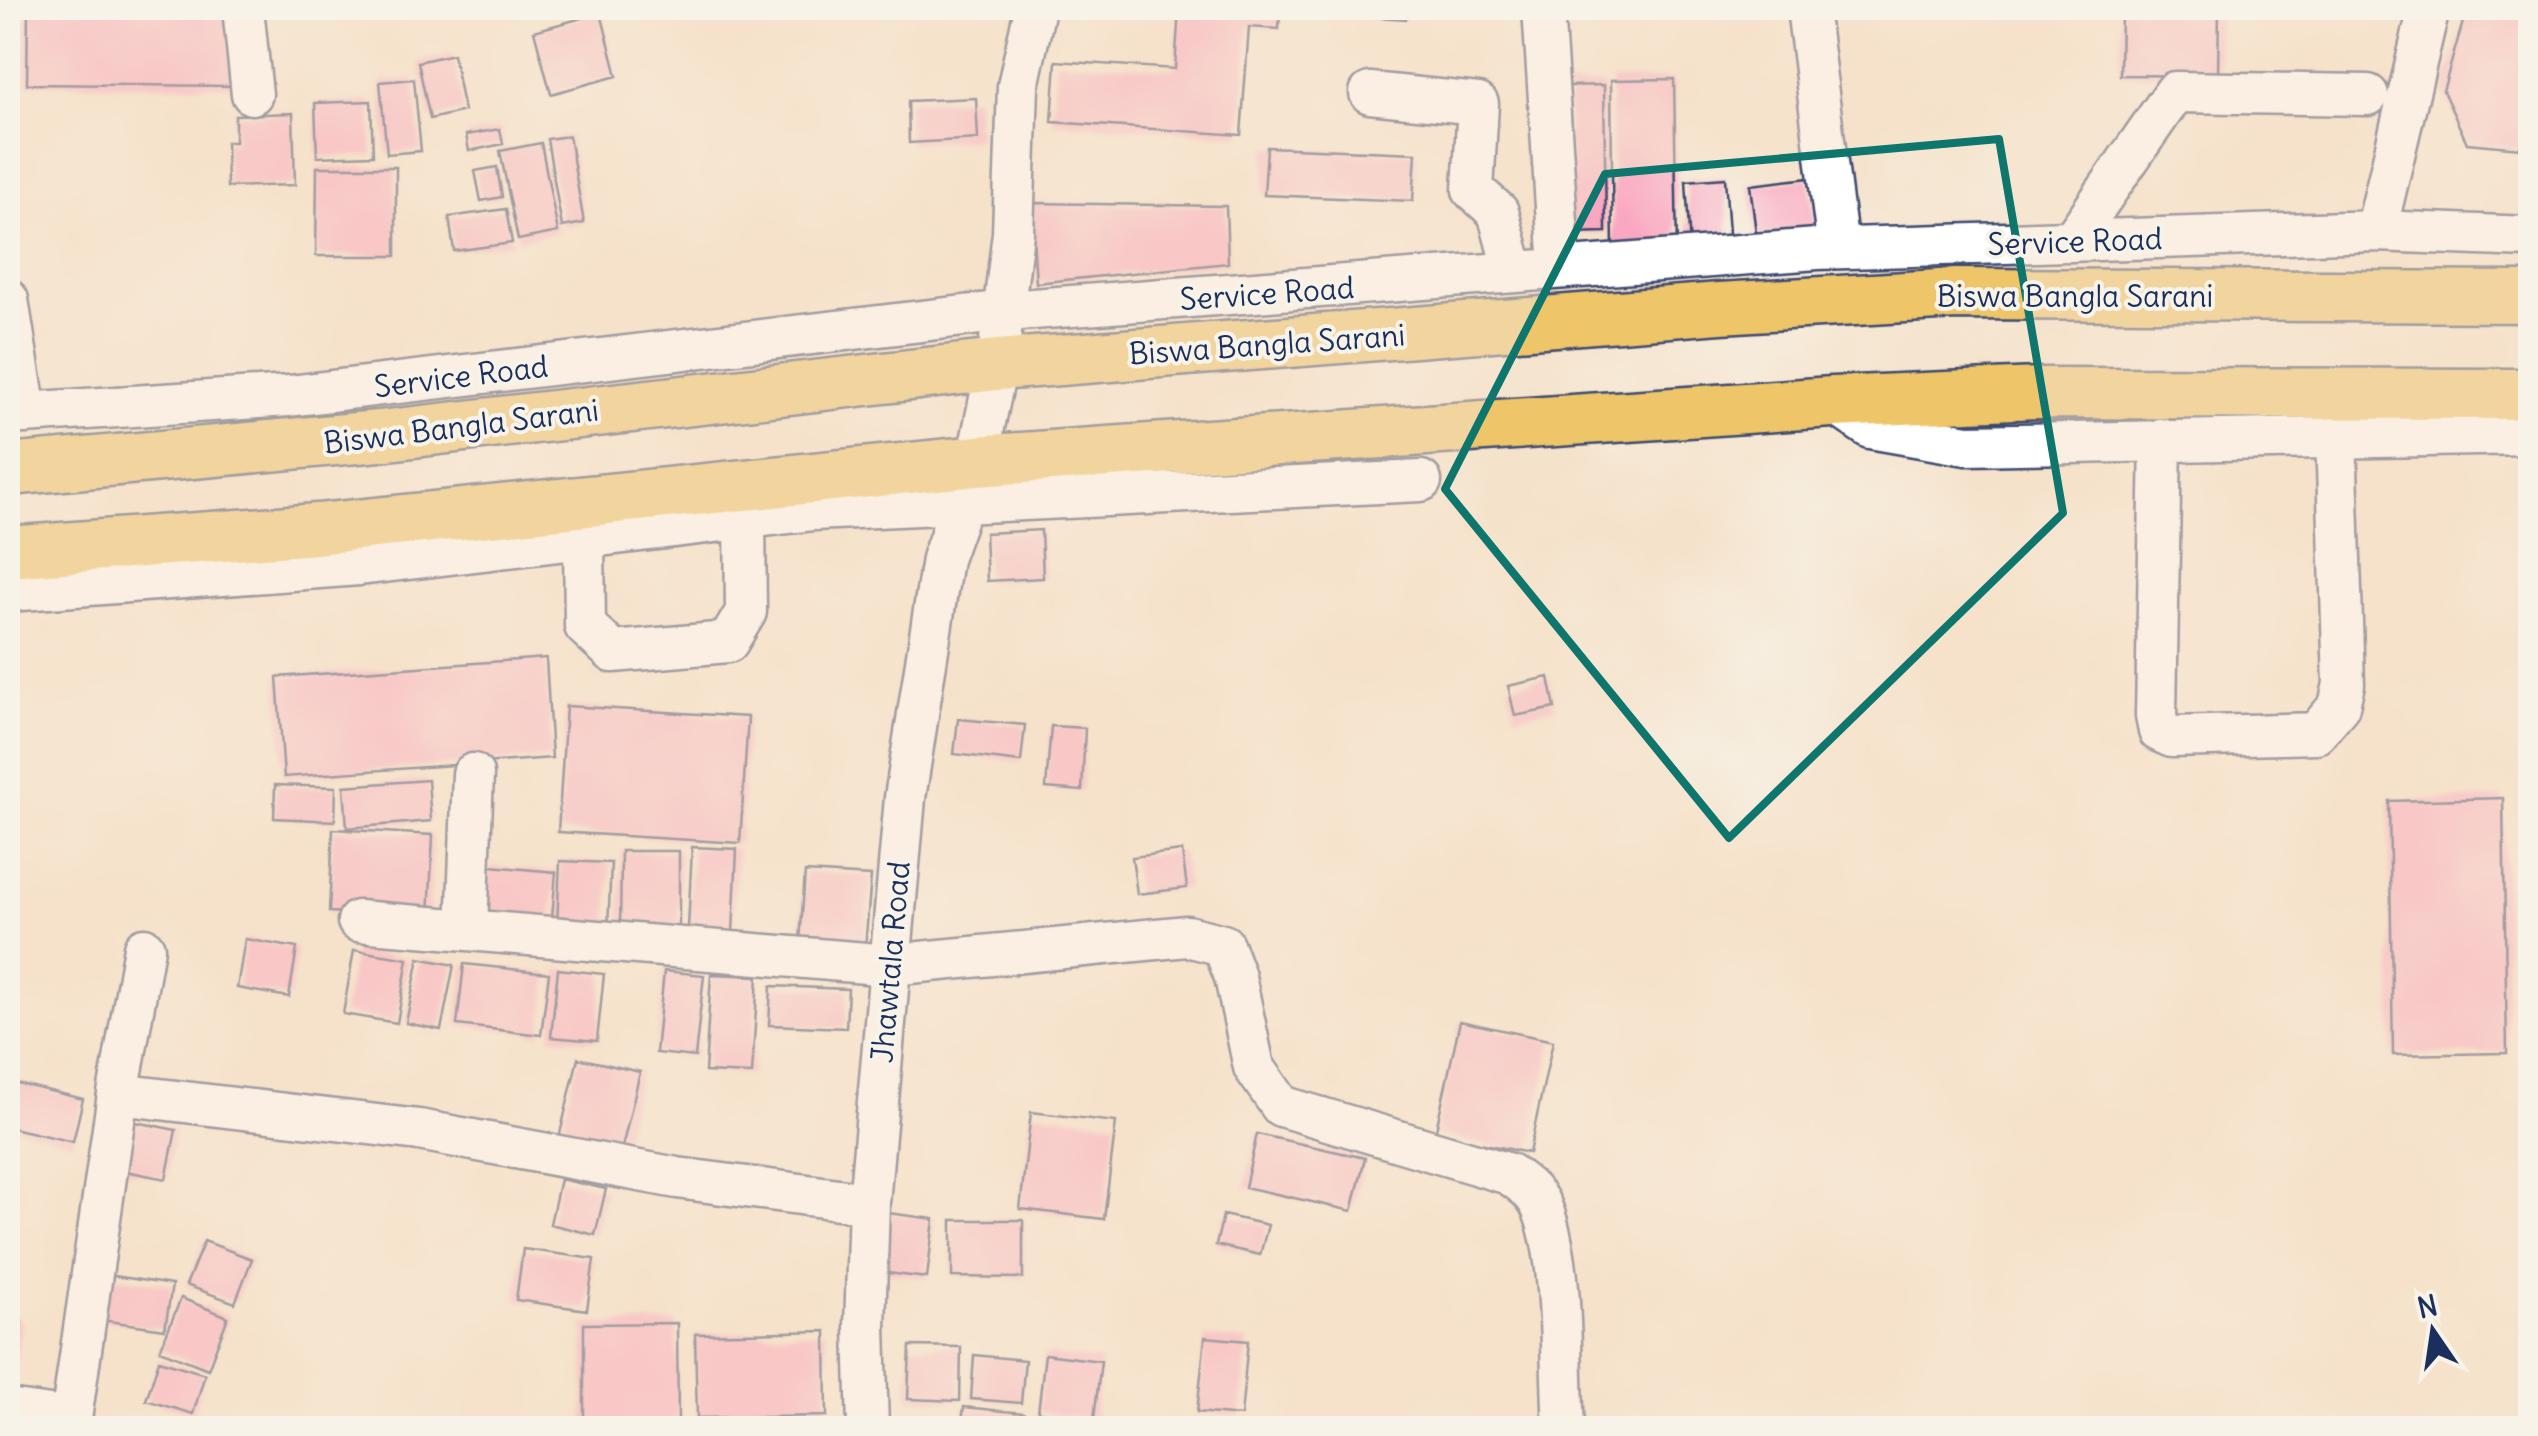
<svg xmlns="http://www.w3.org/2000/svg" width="2538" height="1436" viewBox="0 0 2538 1436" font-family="Delius,sans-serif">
<rect width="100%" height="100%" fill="#f7f3e8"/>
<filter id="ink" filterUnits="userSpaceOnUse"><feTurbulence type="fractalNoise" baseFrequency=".01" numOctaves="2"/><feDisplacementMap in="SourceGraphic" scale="20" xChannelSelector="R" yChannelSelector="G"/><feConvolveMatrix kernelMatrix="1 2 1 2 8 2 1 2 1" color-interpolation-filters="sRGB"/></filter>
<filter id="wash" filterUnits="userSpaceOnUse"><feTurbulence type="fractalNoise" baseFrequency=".0048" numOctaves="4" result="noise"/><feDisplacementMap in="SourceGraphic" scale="40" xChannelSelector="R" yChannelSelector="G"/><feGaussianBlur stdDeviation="2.25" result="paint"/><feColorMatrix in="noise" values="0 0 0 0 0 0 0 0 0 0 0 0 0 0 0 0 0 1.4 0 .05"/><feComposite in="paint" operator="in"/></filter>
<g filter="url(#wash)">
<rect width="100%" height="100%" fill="#f5e2cb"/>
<g id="blocks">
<path fill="#faa7c1" d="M28,8h206l-1,78 -206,-2z
M1179,8h228l-1,11 -126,-8 -1,18 -30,-2 -8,108 -189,-13 4,-61 119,8z
M2121,8h98l-1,68 -98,-1z
M2467,8h63v141l-63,-6 -24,-52z
M601,13l16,63 -66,18 -17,-63z
M453,54l11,57 -34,8 -12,-57z
M414,79l7,72 -34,3 -7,-72z
M1674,79l3,175 -64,1 -2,-175z
M1604,85l2,147 -36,1 -2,-147z
M976,98l2,41 -69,4 -1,-42z
M371,101l2,54 -56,2 -2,-54z
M293,113l2,72 -68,2 -1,-45h9v-27z
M500,129l3,15 -34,7 -3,-16z
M569,136l15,87 -22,4 -15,-88z
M541,143l17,89 -40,8 -18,-89z
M1267,147l149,6 -3,48 -149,-6z
M317,167h79v89h-80z
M497,167l5,30 -21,4 -6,-30z
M1725,178l5,68 -40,3 -4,-68z
M1809,178l8,62 -59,9 -8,-64z
M1031,203l195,3 2,57 -192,20z
M506,209l6,34 -58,8 -5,-34z
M1041,530l2,48 -56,3 -2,-48z
M546,658l6,100 -268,19 -7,-100z
M1549,677l6,31 -40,8 -7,-30z
M566,706l182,11 -8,126 -182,-11z
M958,719l67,6 -4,37 -67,-8z
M1051,726l34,2 -3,63 -36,-3z
M428,780l3,41 -84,7 -3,-42z
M275,785l61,2 -1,34 -61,-3z
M2503,798l4,255 -114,2 -4,-254z
M333,829l100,6 -4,82 -100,-5z
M692,847l45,2 -4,83 -45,-3z
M621,851h58v80l-59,-1z
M1182,851l5,37 -50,6 -5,-37z
M560,861l51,2 -3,65 -51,-3z
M490,866l66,6 -4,46 -66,-6z
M805,872l66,4 -7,85 -65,-5z
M245,939l52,9 -8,49 -52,-9z
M354,950l54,9 -11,64 -54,-9z
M419,958l35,7 -13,65 -35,-7z
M464,964l85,9 -8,62 -84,-10z
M558,969l46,5 -7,67 -46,-4z
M664,971l40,4 -9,82 -39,-4z
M711,974l47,2 -6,98 -47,-2z
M771,986l77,3 -2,39 -77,-3z
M1460,1021l93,20 -24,112 -94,-19z
M578,1058l62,14 -19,80 -62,-14z
M8,1081l75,18 -10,43 -65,-15z
M1031,1112l85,10 -12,97 -84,-10z
M126,1120l50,10 -10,49 -51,-10z
M1257,1134l108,24 -13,53 -107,-24z
M560,1179l46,10 -11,46 -45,-11z
M888,1213l46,6 -7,59 -47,-6z
M1223,1215l45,10 -8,30 -44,-10z
M952,1220h71v58l-71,-1z
M204,1241l48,18 -17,44 -49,-18z
M523,1249l71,10 -7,51 -71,-10z
M108,1275l64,10 -7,44 -64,-9z
M181,1298l47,19 -20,52 -48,-19z
M8,1319l14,2 -11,61 -3,-1z
M677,1323l1,101 -94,1v-101z
M826,1331l1,85 -130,2 -2,-84z
M1205,1337l43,4 -7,75 -44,-4z
M910,1346l51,1 -1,54 -52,-2z
M1045,1354l56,7 -7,58 -56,-7z
M974,1355l51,5 -4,43 -50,-4z
M159,1360l46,14 -12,40 -47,-14z
M964,1407l60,6 -1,15h-62z"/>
</g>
</g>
<g filter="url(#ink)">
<use href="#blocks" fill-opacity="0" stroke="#3c4a6e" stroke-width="2.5"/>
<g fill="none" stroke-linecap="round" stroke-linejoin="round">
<g stroke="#3c4a6e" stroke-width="45">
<path id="minor" d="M243,8l9,86
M1543,8l17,260
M1807,8l31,240
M1370,93l108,11 -5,86 25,22 16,60
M2376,231l53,-223
M2072,241l103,-149 193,3
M8,300l18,113
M1832,402l38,26 97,17 563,-11
M8,414l281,-18 717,-85 811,-62 559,-18 154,6
M2161,439l-5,277 3,15 13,6 144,-4 23,-27 5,-22 -8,-249
M584,538l1,88 28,26 115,-10 18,-30 -1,-94
M8,591l351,-26 455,-55 607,-29
M358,921l532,44 297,-29 36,9 12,32 19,90 27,39 228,68c16,11 29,21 35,39 20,55 16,155 20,215
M467,930l6,-156
M118,1094l26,-146
M8,1410l63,9 47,-325 301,36 258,48 192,25
M868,1428l-3,-101 4,-124 36,-405 37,-239 35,-98 20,-96 16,-132 5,-147 17,-78"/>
</g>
<g stroke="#3c4a6e" stroke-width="55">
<path id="major" d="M8,470l371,-34 618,-71 723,-57 236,-14 574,3
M8,552l309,-23 660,-68 855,-59 205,-9 493,1"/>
</g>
<use href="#minor" stroke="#fff" stroke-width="40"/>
<use href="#major" stroke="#eec569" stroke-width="50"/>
</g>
</g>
<path d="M0 0H2538V1436H0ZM1999,139l64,374 -334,325 -284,-349 160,-315z" fill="#f5e2cb" fill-opacity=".55" fill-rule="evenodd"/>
<path fill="none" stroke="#0f766e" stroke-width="8" stroke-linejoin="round" d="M1999,139l64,374 -334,325 -284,-349 160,-315z"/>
<g text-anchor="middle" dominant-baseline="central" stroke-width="8" stroke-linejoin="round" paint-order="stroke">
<g font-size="30" fill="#1b2f5e" stroke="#f7f3e8">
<text transform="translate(2075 241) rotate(-2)">Service Road</text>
<text transform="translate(1267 293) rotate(-4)">Service Road</text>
<text x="2075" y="296">Biswa Bangla Sarani</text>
<text transform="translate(1267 344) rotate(-4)">Biswa Bangla Sarani</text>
<text transform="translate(461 376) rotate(-7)">Service Road</text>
<text transform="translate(461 426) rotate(-7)">Biswa Bangla Sarani</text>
<text transform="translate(890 962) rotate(-85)">Jhawtala Road</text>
</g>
</g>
<rect width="2538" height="1436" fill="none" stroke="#f7f3e8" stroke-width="40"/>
<g transform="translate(2433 1331) rotate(347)" stroke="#f7f3e8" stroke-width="8" paint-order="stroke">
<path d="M0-8L18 38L0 25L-18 38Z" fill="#1b2f5e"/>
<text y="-15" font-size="28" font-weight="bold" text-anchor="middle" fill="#1b2f5e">N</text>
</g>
</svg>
